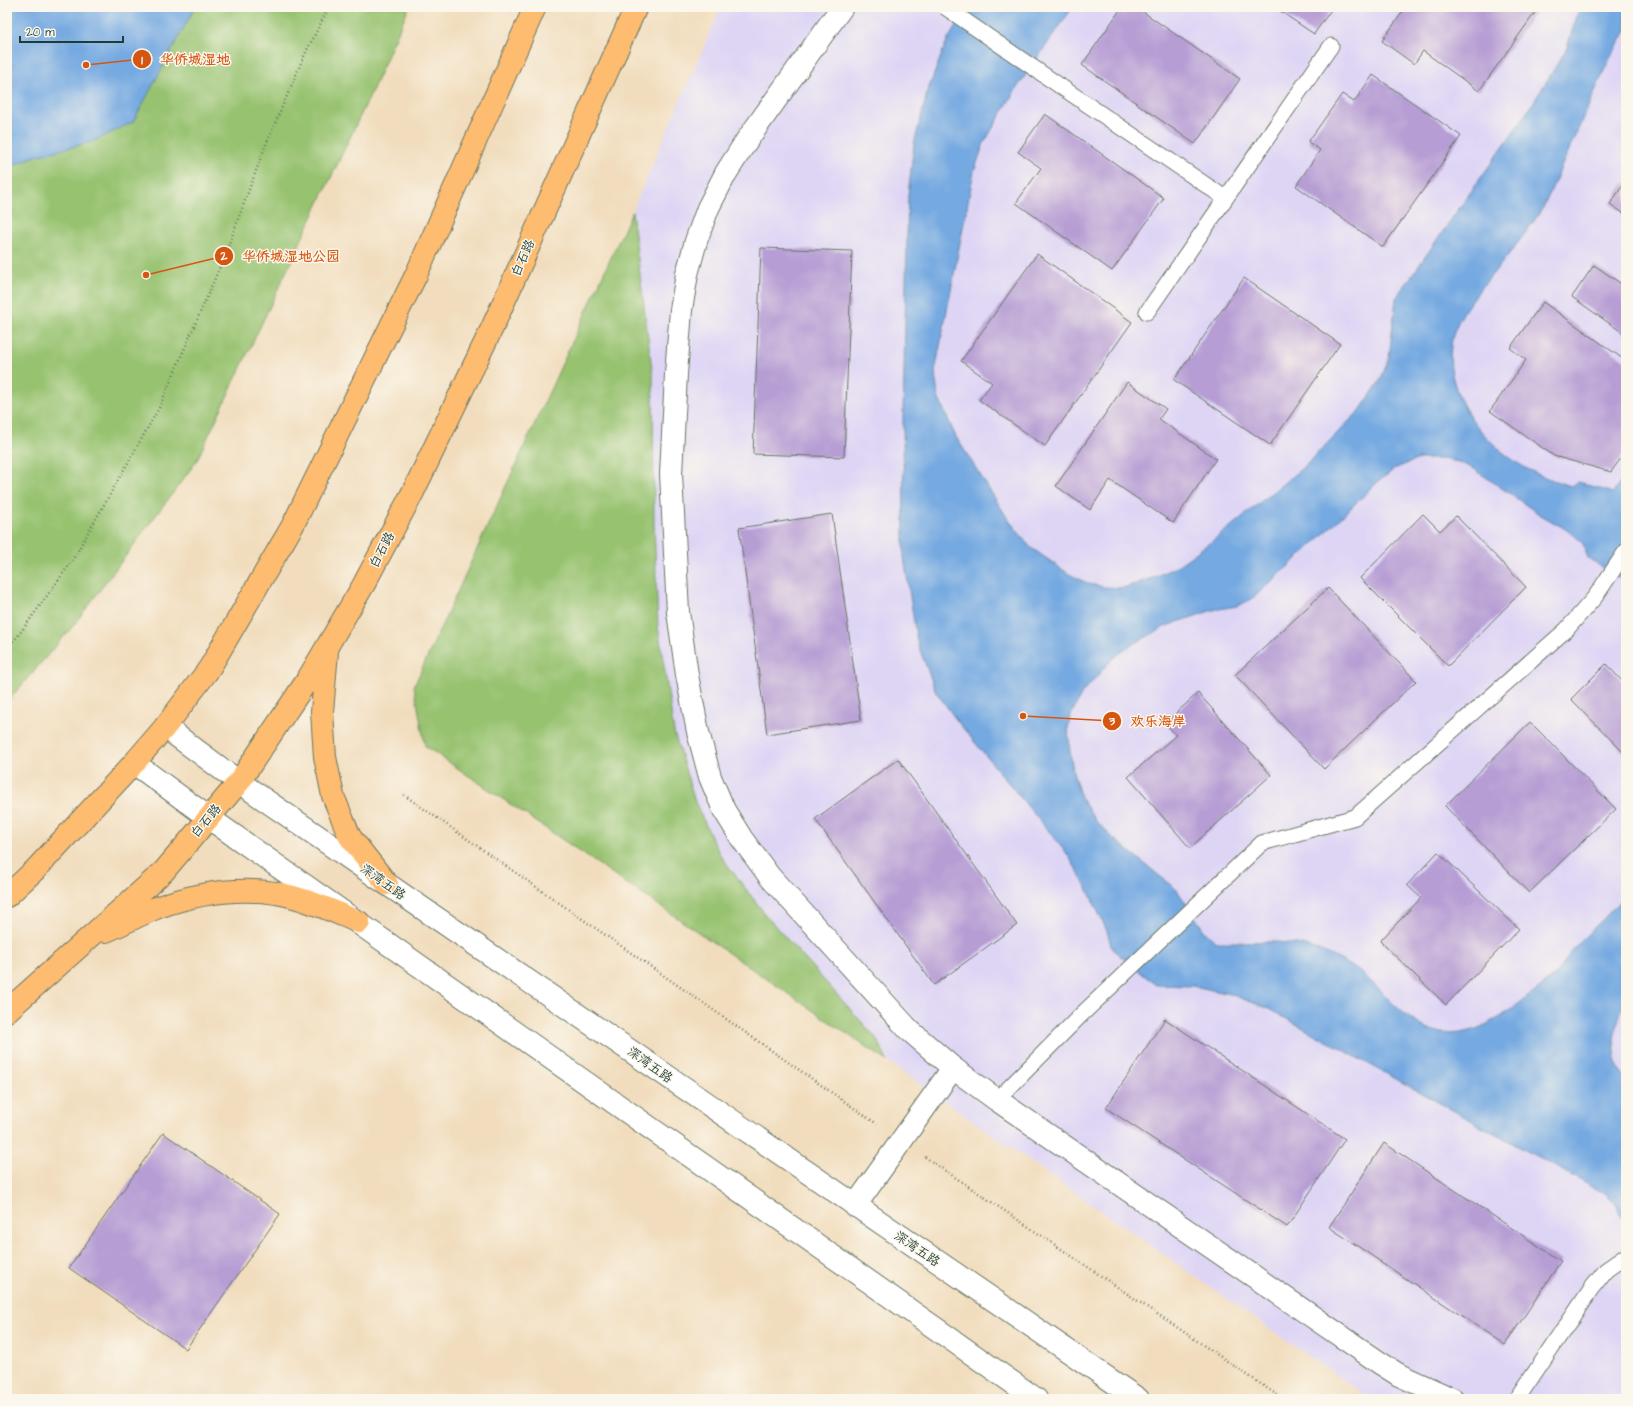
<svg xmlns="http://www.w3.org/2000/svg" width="1633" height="1406" viewBox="0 0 1633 1406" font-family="'Architects Daughter','LXGW WenKai TC',sans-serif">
<rect width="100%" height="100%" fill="#fbf7ec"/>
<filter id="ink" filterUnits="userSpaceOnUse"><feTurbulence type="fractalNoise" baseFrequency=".025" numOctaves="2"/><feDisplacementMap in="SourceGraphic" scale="8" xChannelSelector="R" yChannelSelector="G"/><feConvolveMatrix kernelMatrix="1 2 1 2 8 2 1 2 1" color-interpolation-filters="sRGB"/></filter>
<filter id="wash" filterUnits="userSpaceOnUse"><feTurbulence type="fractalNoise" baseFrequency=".012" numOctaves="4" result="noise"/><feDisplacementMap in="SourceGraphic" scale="16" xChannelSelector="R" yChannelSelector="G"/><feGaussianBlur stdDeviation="0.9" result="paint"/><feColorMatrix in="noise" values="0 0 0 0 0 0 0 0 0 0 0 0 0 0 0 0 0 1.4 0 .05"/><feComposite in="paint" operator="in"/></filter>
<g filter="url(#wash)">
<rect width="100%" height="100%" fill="#f1ddbd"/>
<path fill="#ded5f5" d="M721,7h905v1392h-256l-483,-338 -462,-315 -11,-60 218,-474z"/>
<path fill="#97c26f" stroke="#5b8052" d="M7,7h402l-36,82 -177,373 -123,164 -66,76z
M632,212l21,165 1,147 4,102 16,106 21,70 25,53 48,63 110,122 9,21 -462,-315 -11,-60z"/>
<path fill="#74a9e1" stroke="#4a738a" d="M7,7h188l-62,115 -41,20 -56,14 -29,12z
M967,7h106l-57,82 -32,54 -10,28 -39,201 3,25 18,40 52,82 22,28 39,27 20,10 16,3 18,1 29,-10 24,-11 43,-31 88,-72 54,-55 19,-28 9,-23 7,-60 134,-190 36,-58 14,-43h46v24l-18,31 -64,144c-16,25 -34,47 -53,70 -13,16 -28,33 -36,53 -19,55 23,111 69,138 15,9 31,14 47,19l7,-4 35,11 9,-13h4v103l-38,-25 -5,-14 -9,-9 -12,-8 -23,-13 -65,-45 -15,-7 -17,-3h-23l-23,9 -17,13 -68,65 -59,53 -15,7 -24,4 -47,16 -36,20 -18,13 -30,34 -11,22 -3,13 2,24 4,24 7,22 15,23 17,17 64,52 28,42 11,10c30,1 61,-3 90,4 19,5 45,18 59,30 19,17 35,38 57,50 39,22 80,-8 109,-32 8,-6 16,-12 24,-19 8,-9 13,-21 21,-29 17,-18 35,-33 50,-53v108l-5,9 -7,28 2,24 10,22v139l-5,-6 -5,-13 -11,-10 -338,-186 -37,-14 -36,-8 -38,-1 -44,-36 -5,-18 -21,-45 -18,-31 -110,-133 -22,-30 -19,-50 -13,-85 -1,-144 5,-218 6,-51 14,-54 18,-47z"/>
<g id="blocks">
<path fill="#b69dd4" d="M1122,7h14l104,72 -45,65 -113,-79z
M1274,7h59l-19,27z
M1406,7h133l-60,84 -56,-40 -9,13 -32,-23z
M1373,75l88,61 -78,111 -87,-61 24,-36 -12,-8 34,-48 12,8z
M1045,114l119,84 -52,73 -96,-68 25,-35 -23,-16z
M1626,181v34l-16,-11z
M761,248l91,3 -8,206 -91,-3z
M1037,254l95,68 -87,124 -66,-46 13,-17 -31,-22z
M1594,265l32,22v48l-54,-38z
M1244,278l96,66 -70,101 -96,-65z
M1543,302l83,59v90l-15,21 -57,-16 -64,-45 36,-51 -16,-12z
M1127,382l39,27 -7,10 57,40 -43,64 -63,-43 -20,30 -34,-24z
M832,514l29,206 -94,14 -28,-206z
M1423,514l17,17 16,-15 70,71 -78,79 -88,-88z
M1328,588l88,93 -92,88 -89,-94z
M1606,664l20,21v70l-55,-56z
M1198,693l73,82 -81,73 -62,-71 48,-42 -11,-12z
M1530,722l86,87 -87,84 -84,-87z
M898,759l119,166 -83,60 -119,-166z
M1438,852l81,77 -73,76 -66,-64 41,-43 -14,-13z
M1165,1019l180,120 -58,88 -181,-119z
M163,1133l117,81 -94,135 -117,-81z
M1384,1143l177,118 -56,84 -176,-118z"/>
</g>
</g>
<g filter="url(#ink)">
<use href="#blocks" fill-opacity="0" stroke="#687564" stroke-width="1"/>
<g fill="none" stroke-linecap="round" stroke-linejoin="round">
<g stroke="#687564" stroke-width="17">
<path id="service" d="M1060,86l165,112
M1147,312l184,-266
M997,1100l83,-84 182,-173 93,-26 212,-188 28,-32 31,-46
M1517,1399l74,-110 15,-19 20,-14"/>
</g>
<g stroke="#687564" stroke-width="24">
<path id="minor" d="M842,7l-95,133 -21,33 -18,35 -12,33 -9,33 -6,36 -5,64 -5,100 7,138 9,63 11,57 12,45 14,33 18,29 28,38 139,153 44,38 44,32 383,263 19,12 53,24
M855,1206l98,-138"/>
</g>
<g stroke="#687564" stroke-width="24">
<path id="tertiary" d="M165,727l74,55 148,102 751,515
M134,763l75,55 827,581"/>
</g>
<g stroke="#687564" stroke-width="24">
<path id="primary" d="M327,651l-5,61 3,45 8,39 17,41 37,47
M7,896l29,-27 98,-106 31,-36 44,-58 84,-144 123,-250 119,-268
M106,931c17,-7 33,-16 50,-23 38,-14 79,-21 120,-15 29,5 56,18 83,29
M7,1011l157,-140 75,-89 67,-100 58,-98 49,-92 80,-166 143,-319"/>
</g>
<path stroke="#687564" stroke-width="2.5" stroke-dasharray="1 3" stroke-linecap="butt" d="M7,647l11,-11 54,-75 87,-153 66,-153 39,-106 41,-95 24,-47
M404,795l473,329
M925,1157l358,242"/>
<use href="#service" stroke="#fff" stroke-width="15"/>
<use href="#minor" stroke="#fff" stroke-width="22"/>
<use href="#tertiary" stroke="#fff" stroke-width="22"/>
<use href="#primary" stroke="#fdbc70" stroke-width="22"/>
<g stroke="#687564" stroke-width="17" stroke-linecap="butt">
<path id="service-bridge" d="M945,7l115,79"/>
</g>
<use href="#service-bridge" stroke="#fff" stroke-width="15"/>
</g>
</g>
<g text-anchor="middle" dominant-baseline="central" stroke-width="3" stroke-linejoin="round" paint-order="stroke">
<g font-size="13" fill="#1f3d34" stroke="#fbf7ec">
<text transform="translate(523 258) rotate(-66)">白石路</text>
<text transform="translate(382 550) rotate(-62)">白石路</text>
<text transform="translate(206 821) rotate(-50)">白石路</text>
<text transform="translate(383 882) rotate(35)">深湾五路</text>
<text transform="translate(650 1065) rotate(35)">深湾五路</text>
<text transform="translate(917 1249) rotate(34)">深湾五路</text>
</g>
</g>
<path fill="none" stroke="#d45610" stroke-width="1.5" d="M86 65L142 59M146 275L224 256M1023 716L1112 721"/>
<g fill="#d45610" stroke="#fbf7ec" stroke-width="1.5">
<circle cx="86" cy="65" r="4"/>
<circle cx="146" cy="275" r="4"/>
<circle cx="1023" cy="716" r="4"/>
<circle cx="142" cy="59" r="10"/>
<circle cx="224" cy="256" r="10"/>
<circle cx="1112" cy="721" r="10"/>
</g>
<g font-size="12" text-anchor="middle" font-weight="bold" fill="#fff">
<text x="142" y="64">1</text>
<text x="224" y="260">2</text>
<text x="1112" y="725">3</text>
</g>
<g font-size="14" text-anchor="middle" font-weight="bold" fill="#d45610" stroke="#fbf7ec" stroke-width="3" stroke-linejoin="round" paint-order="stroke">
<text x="195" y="64">华侨城湿地</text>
<text x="291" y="261">华侨城湿地公园</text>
<text x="1158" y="726">欢乐海岸</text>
</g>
<rect width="1633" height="1406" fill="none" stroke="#fbf7ec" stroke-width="24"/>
<path d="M20 36v6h103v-6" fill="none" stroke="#1f3d34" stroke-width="2"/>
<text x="26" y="36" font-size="12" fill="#1f3d34" stroke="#fbf7ec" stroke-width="3" paint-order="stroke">20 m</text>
</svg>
